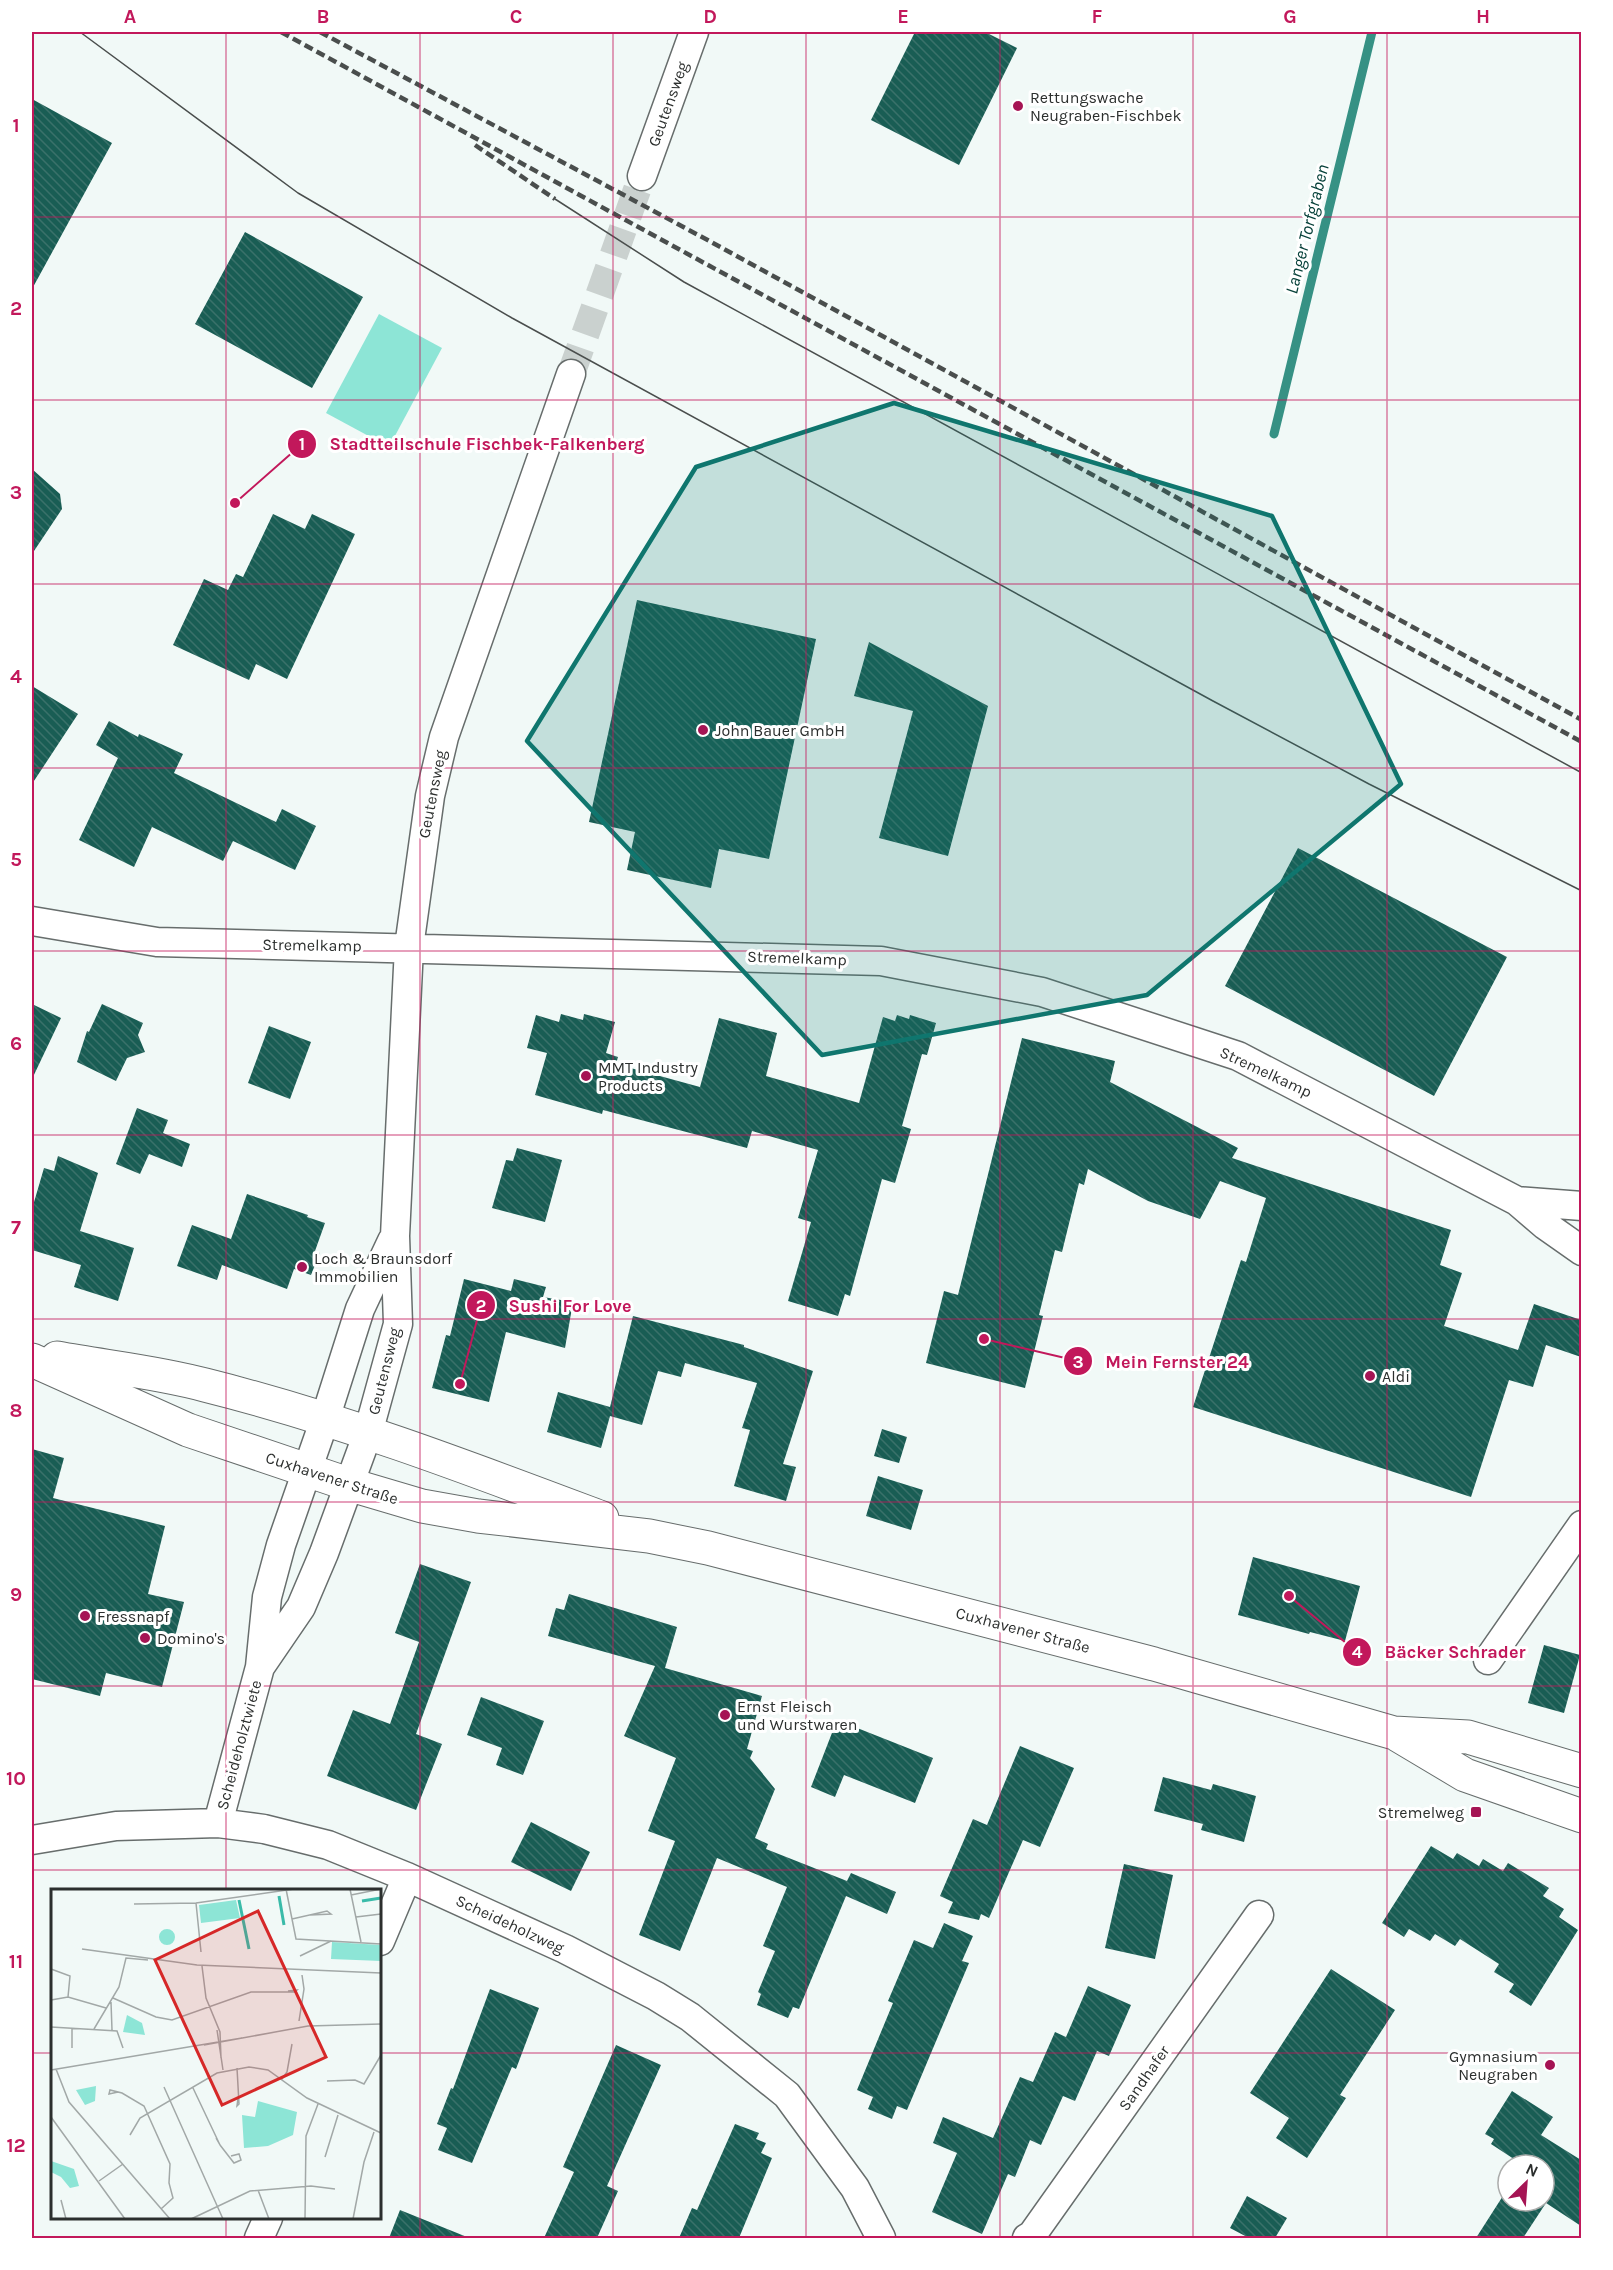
<svg xmlns="http://www.w3.org/2000/svg" width="1613" height="2270" viewBox="0 0 1613 2270" font-family="Karla,sans-serif">
<defs>
<pattern id="building-back-hatch" width="6" height="6" patternUnits="userSpaceOnUse" patternTransform="scale(1.5)"><rect width="6" height="6" fill="#195d54"/><path d="M-1 5l2 2M0 0l6 6M5-1l2 2" fill="none" stroke="#3a716a"/></pattern>
</defs>
<rect width="100%" height="100%" fill="#f1f9f7"/>
<path fill="#8de5d6" d="M379,314l63,34 -53,99 -63,-34z"/>
<g fill="none" stroke-linecap="round" stroke-linejoin="round">
<path stroke="#369184" stroke-width="9" d="M1274,434l98,-402"/>
</g>
<path fill="url(#building-back-hatch)" d="M915,32h70l32,16 -58,117 -88,-45z
M32,99l80,44 -80,146z
M245,232l118,65 -51,91 -117,-64z
M32,469l28,25 2,15 -30,45z
M273,514l32,15 7,-15 43,20 -68,145 -31,-15 -7,16 -76,-35 31,-66 24,11 8,-16 7,3z
M637,600l179,39 -47,220 -50,-10 -8,39 -84,-18 8,-38 -46,-10z
M869,642l119,64 -40,150 -69,-18 34,-127 -59,-15z
M32,686l46,28 -46,70z
M109,721l29,16 1,-3 44,20 -9,19 102,49 6,-13 34,17 -21,44 -62,-29 -10,20 -71,-34 -18,40 -55,-27 39,-82 -22,-13z
M1298,848l209,109 -73,139 -209,-110z
M32,1004l29,14 -29,61z
M102,1004l41,19 -5,12 7,17 -18,6 -11,23 -39,-19 10,-31 2,1z
M561,1014l22,6 1,-6 31,8 -9,31 12,4 -2,7 84,23 19,-69 58,15 -11,43 93,27 24,-86 12,4 2,-6 12,4 1,-4 26,8 -9,32 -5,-1 -20,72 9,3 -16,54 -13,-4 -32,117 -5,-2 -7,22 -50,-15 23,-79 -13,-4 20,-68 -66,-19 -5,17 -144,-38 -1,4 -67,-19 12,-42 -20,-5 9,-33 23,7z
M269,1026l42,16 -21,57 -42,-16z
M1022,1038l93,23 -5,21 128,66 -6,10 219,72 -11,35 22,8 -18,53 74,24 16,-46 47,16v37l-35,-12 -13,42 -24,-7 -38,117 -278,-90 48,-147 5,2 20,-64 -46,-17 -20,38 -52,-18 -60,-32 -4,16 -5,-2 -17,69 -7,-2 -16,65 4,1 -18,72 -99,-25 18,-72 14,4z
M137,1108l31,12 -5,13 27,11 -8,23 -33,-13 -9,20 -24,-10z
M517,1148l45,12 -17,62 -53,-14 14,-48 7,1z
M58,1156l40,17 -18,58 54,17 -16,53 -44,-14 7,-22 -49,-15v-41l12,-41 10,3z
M247,1194l61,21 -1,2 18,6 -10,28 5,2 -9,22 -17,-6 -7,20 -65,-24 -5,15 -40,-14 15,-41 39,14z
M464,1279l47,12 3,-12 32,8 -3,10 30,5 -8,46 -59,-16 -17,70 -57,-14 14,-53 4,1z
M633,1316l111,29v2l69,24 -30,93 13,3 -10,34 -52,-15 16,-56 -8,-2 15,-45 -72,-20 -4,14 -23,-6 -16,54 -32,-9 -9,32 -54,-16 11,-40 52,15z
M882,1429l25,8 -8,26 -25,-7z
M32,1449l32,9 -11,40 112,28 -17,68 36,8 -22,85 -56,-14 -6,23 -68,-17z
M878,1476l45,14 -12,40 -45,-14z
M1253,1557l107,29 -15,55 -35,-9 -1,2 -71,-19z
M420,1564l51,18 -55,152 26,10 -26,66 -89,-34 26,-66 37,14 29,-82 -24,-9z
M569,1594l108,33 -12,41 97,28 -15,53 6,2 -3,7 25,31 -20,49 13,6 -2,5 81,32 4,-8 45,19 -9,22 -41,-18 -47,113 -6,-2 -5,11 -31,-13 4,-11 -3,-2 17,-41 -12,-5 24,-59 -70,-29 -37,93 -41,-16 36,-94 -27,-10 28,-73 -52,-22 31,-70 -107,-30 8,-28 8,2z
M1544,1645l36,10 -16,58 -36,-10z
M481,1697l63,24 -21,54 -27,-10 6,-17 -35,-13z
M837,1720l96,38 -18,45 -71,-28 -9,22 -24,-10z
M1020,1746l54,22 -34,79 -17,-7 -34,78 -8,-4 -2,6 -31,-7 5,-11 -13,-6 33,-77 14,6z
M1163,1777l48,13 2,-6 43,12 -12,46 -43,-12 2,-6 -49,-13z
M531,1822l59,30 -19,39 -60,-29z
M1431,1846l22,13 4,-6 22,13 4,-7 20,12 5,-8 41,25 -6,8 21,13 -5,8 19,13 -47,76 -22,-14 5,-8 -20,-12 5,-8 -39,-25 -5,7 -20,-12 -5,7 -21,-12 -5,8 -22,-14z
M1124,1864l49,11 -18,84 -50,-11z
M944,1923l29,13 -11,25 7,2 -62,147 -10,-4 -5,13 -24,-10 5,-12 -16,-7 36,-87 -5,-2 26,-61 19,8z
M1331,1969l64,41 -55,85 6,3 -39,60 -31,-20 13,-20 -39,-25z
M1088,1986l43,19 -22,51 -12,-5 -22,50 -12,-5 -22,49 -11,-5 -15,37 -7,-3 -26,60 -50,-22 25,-59 -24,-10 10,-26 50,21 27,-61 13,5 22,-50 11,5z
M490,1989l49,19 -23,61 -4,-2 -40,96 -34,-13 9,-22 -10,-4 14,-36 2,1z
M616,2045l45,20 -54,121 11,5 -21,47h-53l30,-66 -11,-5z
M1512,2091l41,26 -12,18 40,25v66l-35,-23 -23,35h-47l32,-50v13h36v-36h-21l-32,-21 3,-5 -9,-5z
M735,2124l24,9 -3,6 10,4 -5,10 11,5 -33,80h-60l13,-30 5,2z
M1247,2196l40,22 -12,20h-26l-19,-10z
M400,2210l67,27v1h-78z"/>
<g fill="none" stroke-linecap="round" stroke-linejoin="round">
<path stroke="#cad1cf" stroke-width="28" stroke-dasharray="28 14" stroke-linecap="butt" d="M571,374l71,-198"/>
<g stroke="#676d6c" stroke-width="31">
<path id="street" d="M642,176l52,-144
M32,921l125,21 724,19 161,31 196,64 279,145 28,24 37,26
M1517,1201l65,5
M1488,1660l94,-135
M260,1667l41,-60 23,-54 44,-120 30,-109 -3,-88 14,-289 21,-151 14,-59 127,-363
M218,1823l42,-156 7,-70 14,-52 44,-126 35,-110 32,-68
M32,1840l84,-14 102,-3 46,6 64,16 79,32 158,72 91,47 34,21 97,78 68,93 26,50
M380,1941l27,-64
M259,2238l9,-20
M1027,2238l5,-3 227,-320"/>
</g>
<g stroke="#676d6c" stroke-width="35">
<path id="primary" d="M57,1358c49,9 100,14 148,27 136,34 267,84 397,133
M32,1360l156,70 163,55 71,21 56,10 171,20 59,12 446,116 240,69 74,4 114,34
M1398,1735l67,40 117,41"/>
</g>
<use href="#street" stroke="#fff" stroke-width="28"/>
<use href="#primary" stroke="#fff" stroke-width="33"/>
<path stroke="#4a4e4d" stroke-width="1.5" d="M80,32l218,161 214,125 701,383 156,83 213,107
M555,199l129,83 898,491"/>
<path stroke="#4a4e4d" stroke-width="4.5" stroke-dasharray="9 4.5" stroke-linecap="butt" d="M281,32l1301,710
M320,32l382,205 880,483
M475,145l80,54"/>
</g>
<path fill="#0f766e" fill-opacity="0.2" stroke="#0f766e" stroke-width="4.5" stroke-linejoin="round" d="M894,403l378,113 129,268 -254,211 -325,60 -295,-314 169,-274z"/>
<path fill="none" stroke="#c2185b" stroke-width="1.5" stroke-opacity="0.55" d="M226,32v1858M420,32v2206M613,32v2206M806,32v2206M1000,32v2206M1193,32v2206M1387,32v2206M32,217h1550M32,400h1550M32,584h1550M32,768h1550M32,951h1550M32,1135h1550M32,1319h1550M32,1502h1550M32,1686h1550M32,1870h1550M32,2053h20M380,2053h1202M226,2218v20"/>
<g fill="#a51454" stroke="#fff" stroke-width="2">
<circle cx="1018" cy="106" r="6"/>
<circle cx="703" cy="730" r="6"/>
<circle cx="586" cy="1076" r="6"/>
<circle cx="302" cy="1267" r="6"/>
<circle cx="1370" cy="1376" r="6"/>
<circle cx="85" cy="1616" r="6"/>
<circle cx="145" cy="1638" r="6"/>
<circle cx="725" cy="1715" r="6"/>
<rect x="1470" y="1806" width="12" height="12" rx="3"/>
<circle cx="1550" cy="2065" r="6"/>
</g>
<g text-anchor="middle" dominant-baseline="central" stroke-width="6" stroke-linejoin="round" paint-order="stroke">
<g font-size="16" fill="#2c2f2e" stroke="#fff" text-anchor="start">
<text x="1030" y="97">Rettungswache<tspan x="1030" dy="18">Neugraben-Fischbek</tspan></text>
<text x="715" y="730">John Bauer GmbH</text>
<text x="598" y="1067">MMT Industry<tspan x="598" dy="18">Products</tspan></text>
<text x="314" y="1258">Loch &amp; Braunsdorf<tspan x="314" dy="18">Immobilien</tspan></text>
<text x="1382" y="1376">Aldi</text>
<text x="97" y="1616">Fressnapf</text>
<text x="157" y="1638">Domino's</text>
<text x="737" y="1706">Ernst Fleisch<tspan x="737" dy="18">und Wurstwaren</tspan></text>
<text x="1464" y="1812" text-anchor="end">Stremelweg</text>
<text x="1538" y="2056" text-anchor="end">Gymnasium<tspan x="1538" dy="18">Neugraben</tspan></text>
</g>
<g font-size="16" fill="#2c2f2e" stroke="#fff">
<text transform="translate(668 104) rotate(-70)">Geutensweg</text>
<text transform="translate(432 794) rotate(-79)">Geutensweg</text>
<text transform="translate(312 945) rotate(1)">Stremelkamp</text>
<text transform="translate(797 958) rotate(2)">Stremelkamp</text>
<text transform="translate(1266 1072) rotate(25)">Stremelkamp</text>
<text transform="translate(384 1371) rotate(-76)">Geutensweg</text>
<text transform="translate(332 1478) rotate(18)">Cuxhavener Straße</text>
<text transform="translate(1023 1630) rotate(15)">Cuxhavener Straße</text>
<text transform="translate(239 1745) rotate(-75)">Scheideholztwiete</text>
<text transform="translate(510 1924) rotate(25)">Scheideholzweg</text>
<text transform="translate(1144 2078) rotate(-55)">Sandhafer</text>
</g>
<g font-size="18" font-style="italic" fill="#07413a" stroke="#fff">
<text transform="translate(1307 229) rotate(-76)">Langer Torfgraben</text>
</g>
</g>
<g transform="translate(51 1889)">
<rect width="330" height="330" fill="#f1f9f7"/>
<path d="M185,11l4,18 -39,5 -2,-18zM108 48a8 8 0 1 1 16 0a8 8 0 1 1-16 0ZM281,53l49,3v16l-50,-2zM45,197l-1,15 -10,4 -9,-15zM0,272l23,8 5,17 -9,2 -9,-11 -10,-5z" fill="#8de5d6"/>
<path d="M207,212l39,11 -4,23 -25,11 -24,2 -2,-33 13,2z" fill="#8de5d6"/>
<path d="M76,126l15,8 3,12 -22,-3z" fill="#8de5d6"/>
<path fill="none" stroke="#3abba9" stroke-width="3" d="M228,7l5,29M188,11l10,49M311,12l19,-3"/>
<path fill="none" stroke="#a2a8a7" stroke-width="1.5" d="M235,0l10,50 85,5M299,0l11,53M300,6l30,-6M145,14l5,49M83,15l62,-1 98,-14M305,28l25,-3M241,30l35,-8 4,3 -21,1M31,60l115,16 184,8M249,67l31,-15M151,77l4,32 14,34 1,26M0,80l19,7 -2,21M62,109l43,19 16,3 79,-28h44l2,-2 -9,1M0,111l17,-3 38,11M60,113l1,28M248,132l5,-32 -2,-14M0,138l66,4 6,17M21,139v20M43,140l25,-42 7,-29 22,2M166,141l6,40M153,156l104,-19 73,-2M186,179l2,36 -2,2 1,-8M5,180l13,33 101,117M0,181l191,-32M231,190l5,-7 5,-28M276,192l28,-1 9,4 17,-29M113,198l59,132M142,199l27,57 -4,-7M67,203l-9,2 1,-4 12,3 22,13 26,58 -1,19 4,15 -12,11M0,228l74,102M79,246l10,-17 77,-45 32,-6 19,3 39,28 74,35M169,256l14,18 7,-3 -2,-6 -8,2M274,268l13,-42M48,292l24,-17M207,301l11,29M10,311l5,19M140,330l59,-28 61,-5 24,3M254,330l1,-83 12,-32M302,330l11,-57 10,-30"/>
<path fill="#d62828" fill-opacity="0.15" stroke="#d62828" stroke-width="3" d="M207,22l68,146 -104,48 -67,-145z"/>
<rect width="330" height="330" fill="none" stroke="#2c2f2e" stroke-width="3"/>
</g>
<path fill="none" stroke="#c2185b" stroke-width="2" d="M235 503L302 444M460 1384L481 1305M984 1339L1078 1361M1289 1596L1357 1652"/>
<g fill="#c2185b" stroke="#fff" stroke-width="2">
<circle cx="235" cy="503" r="6"/>
<circle cx="460" cy="1384" r="6"/>
<circle cx="984" cy="1339" r="6"/>
<circle cx="1289" cy="1596" r="6"/>
<circle cx="302" cy="444" r="15"/>
<circle cx="481" cy="1305" r="15"/>
<circle cx="1078" cy="1361" r="15"/>
<circle cx="1357" cy="1652" r="15"/>
</g>
<g font-size="18" text-anchor="middle" font-weight="bold" fill="#fff">
<text x="302" y="450">1</text>
<text x="481" y="1312">2</text>
<text x="1078" y="1368">3</text>
<text x="1357" y="1658">4</text>
</g>
<g font-size="18" text-anchor="middle" font-weight="bold" fill="#c2185b" stroke="#fff" stroke-width="6" stroke-linejoin="round" paint-order="stroke">
<text x="487" y="450">Stadtteilschule Fischbek-Falkenberg</text>
<text x="570" y="1312">Sushi For Love</text>
<text x="1177" y="1368">Mein Fernster 24</text>
<text x="1455" y="1658">Bäcker Schrader</text>
</g>
<rect width="1613" height="2270" fill="none" stroke="#ffffff" stroke-width="66"/>
<g transform="translate(1526 2183) rotate(25)"><circle r="28" fill="#ffffff" stroke="#abacab" stroke-width="1.5"/>
<path d="M0-4.5L10 22L0 15L-10 22Z" fill="#a51454"/>
<text y="-9" font-size="16" font-weight="bold" text-anchor="middle" fill="#2c2f2e">N</text>
</g>
<rect x="33" y="33" width="1547" height="2204" fill="none" stroke="#c2185b" stroke-width="2"/>
<g font-size="20" text-anchor="middle" font-weight="bold" fill="#c2185b">
<text x="130" y="23">A</text>
<text x="323" y="23">B</text>
<text x="516" y="23">C</text>
<text x="710" y="23">D</text>
<text x="903" y="23">E</text>
<text x="1097" y="23">F</text>
<text x="1290" y="23">G</text>
<text x="1483" y="23">H</text>
<text x="16" y="132">1</text>
<text x="16" y="315">2</text>
<text x="16" y="499">3</text>
<text x="16" y="683">4</text>
<text x="16" y="866">5</text>
<text x="16" y="1050">6</text>
<text x="16" y="1234">7</text>
<text x="16" y="1417">8</text>
<text x="16" y="1601">9</text>
<text x="16" y="1785">10</text>
<text x="16" y="1968">11</text>
<text x="16" y="2152">12</text>
</g>
</svg>
